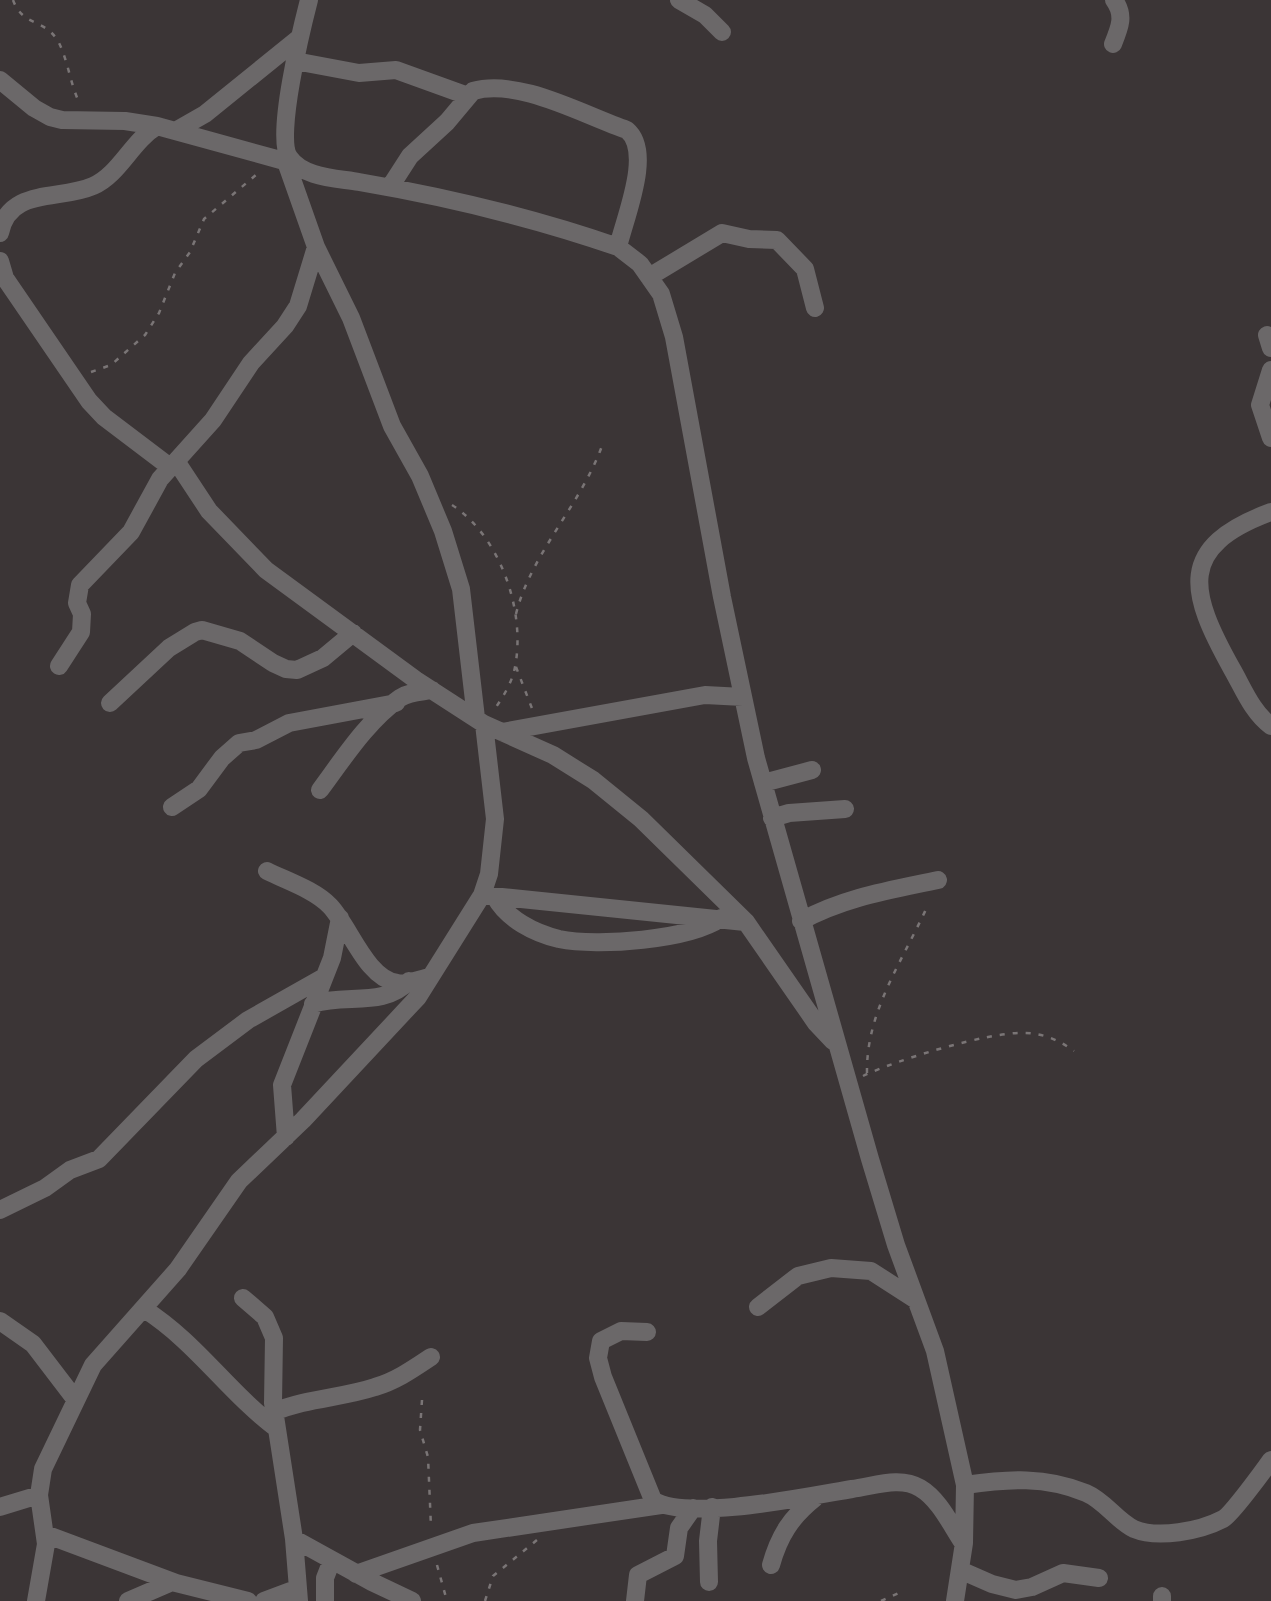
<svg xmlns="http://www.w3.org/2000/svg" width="1271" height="1601" viewBox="0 0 1271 1601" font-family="'Fira Sans Condensed',sans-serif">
<rect width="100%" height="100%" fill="#3b3536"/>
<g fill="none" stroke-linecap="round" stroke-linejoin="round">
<path stroke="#7a7576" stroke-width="2.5" stroke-dasharray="5 8" stroke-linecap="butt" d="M13,0c10,27 31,18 45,41 10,19 12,42 21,61
M91,372l20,-7 34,-30 14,-22 16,-40 15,-21 14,-33 53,-45
M452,505c48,31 74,106 63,162 -3,16 -12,30 -21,43
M516,614c15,-61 66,-110 87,-171
M516,667l17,44
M867,1073c-1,-61 35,-111 60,-166
M863,1076c33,-16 125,-44 160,-43 20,0 36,7 51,18
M422,1400l-2,30 8,27 3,70
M437,1565l10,36
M485,1601l8,-25 44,-36
M881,1601l18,-8"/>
<path stroke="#6b6869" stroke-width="18" d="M309,0c-7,27 -34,137 -20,157 14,21 48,21 70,25 88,15 175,36 259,65l22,17 21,30 13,43 48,260 34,161 114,401 26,86 39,106 30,134 -1,58 -9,58
M679,0l26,15 17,17
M1113,44c7,-17 12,-29 1,-44
M295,61l64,12 37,-3 72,26
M0,80l34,28 16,9 12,3 63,1 32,5
M177,130l28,-16 94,-76
M286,162l30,85 35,71 41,108 28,50 23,55 18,58 15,129
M390,187l20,-31 37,-34 26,-31c46,-13 110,24 154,39 26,22 -2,87 -9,117
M0,233c9,-46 59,-32 93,-47 26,-11 39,-45 64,-60l138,38
M0,261l5,17 84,123 15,16 66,50
M649,277l73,-44 27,6 28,1 28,29 10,39
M1267,335l4,13
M1271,370l-11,35 11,33
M176,461l33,50 57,59 150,110 68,44 69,31 40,25 48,39 105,103 70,101 17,18
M1271,512c-95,35 -82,80 -39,157 11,19 20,43 39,57
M59,666l22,-34 1,-18 -5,-11 3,-18 51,-53 29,-53 53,-59 38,-57 34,-37 13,-20 18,-59
M110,703l59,-55 26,-16 7,-2 38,11 33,22 13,6 11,1 26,-12 30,-25
M502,732l203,-37 38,2
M763,783l49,-13
M320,790c23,-31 48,-70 80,-92 9,-6 21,-6 32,-8
M172,807l27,-18 23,-31 17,-15 17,-3 33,-17 107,-20
M772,818l17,-5 56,-4
M267,871c20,10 48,19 63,35 20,21 36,72 67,77 9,2 23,-4 32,-6
M482,895l263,27
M495,897c12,22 39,36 64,42 39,8 130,1 162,-21
M801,921c44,-24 90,-31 137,-41
M313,1004c33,-11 70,4 96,-23
M286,1137l-4,-52 50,-127 8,-40
M0,1210l45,-22 25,-18 29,-11 97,-100 52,-39 76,-43
M243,1298l22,19 9,21 -1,65 21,136 5,62
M758,1307l40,-31 33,-8 40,3 45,29
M144,1309c52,33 84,83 132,119
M0,1321l33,23 42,55
M647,1332l-26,-1 -20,10 -3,17 5,19 50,123c33,22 157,-4 199,-11 23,-3 48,-13 68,-1 19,11 31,37 43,55
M274,1412c33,-14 68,-14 101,-25 21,-6 38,-18 56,-30
M965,1485c43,-6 80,-9 121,8 19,8 30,27 48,36 24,10 66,2 89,-10 8,-4 41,-49 48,-59
M0,1507l39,-12
M45,1534l131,49 72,18
M294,1539l78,43 40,19
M771,1565c8,-29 20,-48 44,-67
M960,1570l32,14 24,6 16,-3 31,-14 36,5
M356,1574l117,-41 188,-28
M709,1582l-1,-41 4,-34
M1162,1596v5
M36,1601l10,-57 -7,-49 4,-26 50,-104 85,-96 61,-88 64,-61 115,-123 64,-102 7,-21 6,-55 -11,-95
M128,1601l44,-19
M264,1601l32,-12
M325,1601v-23l7,-18
M635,1601l3,-26 37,-19 4,-28 14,-20"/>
</g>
</svg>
